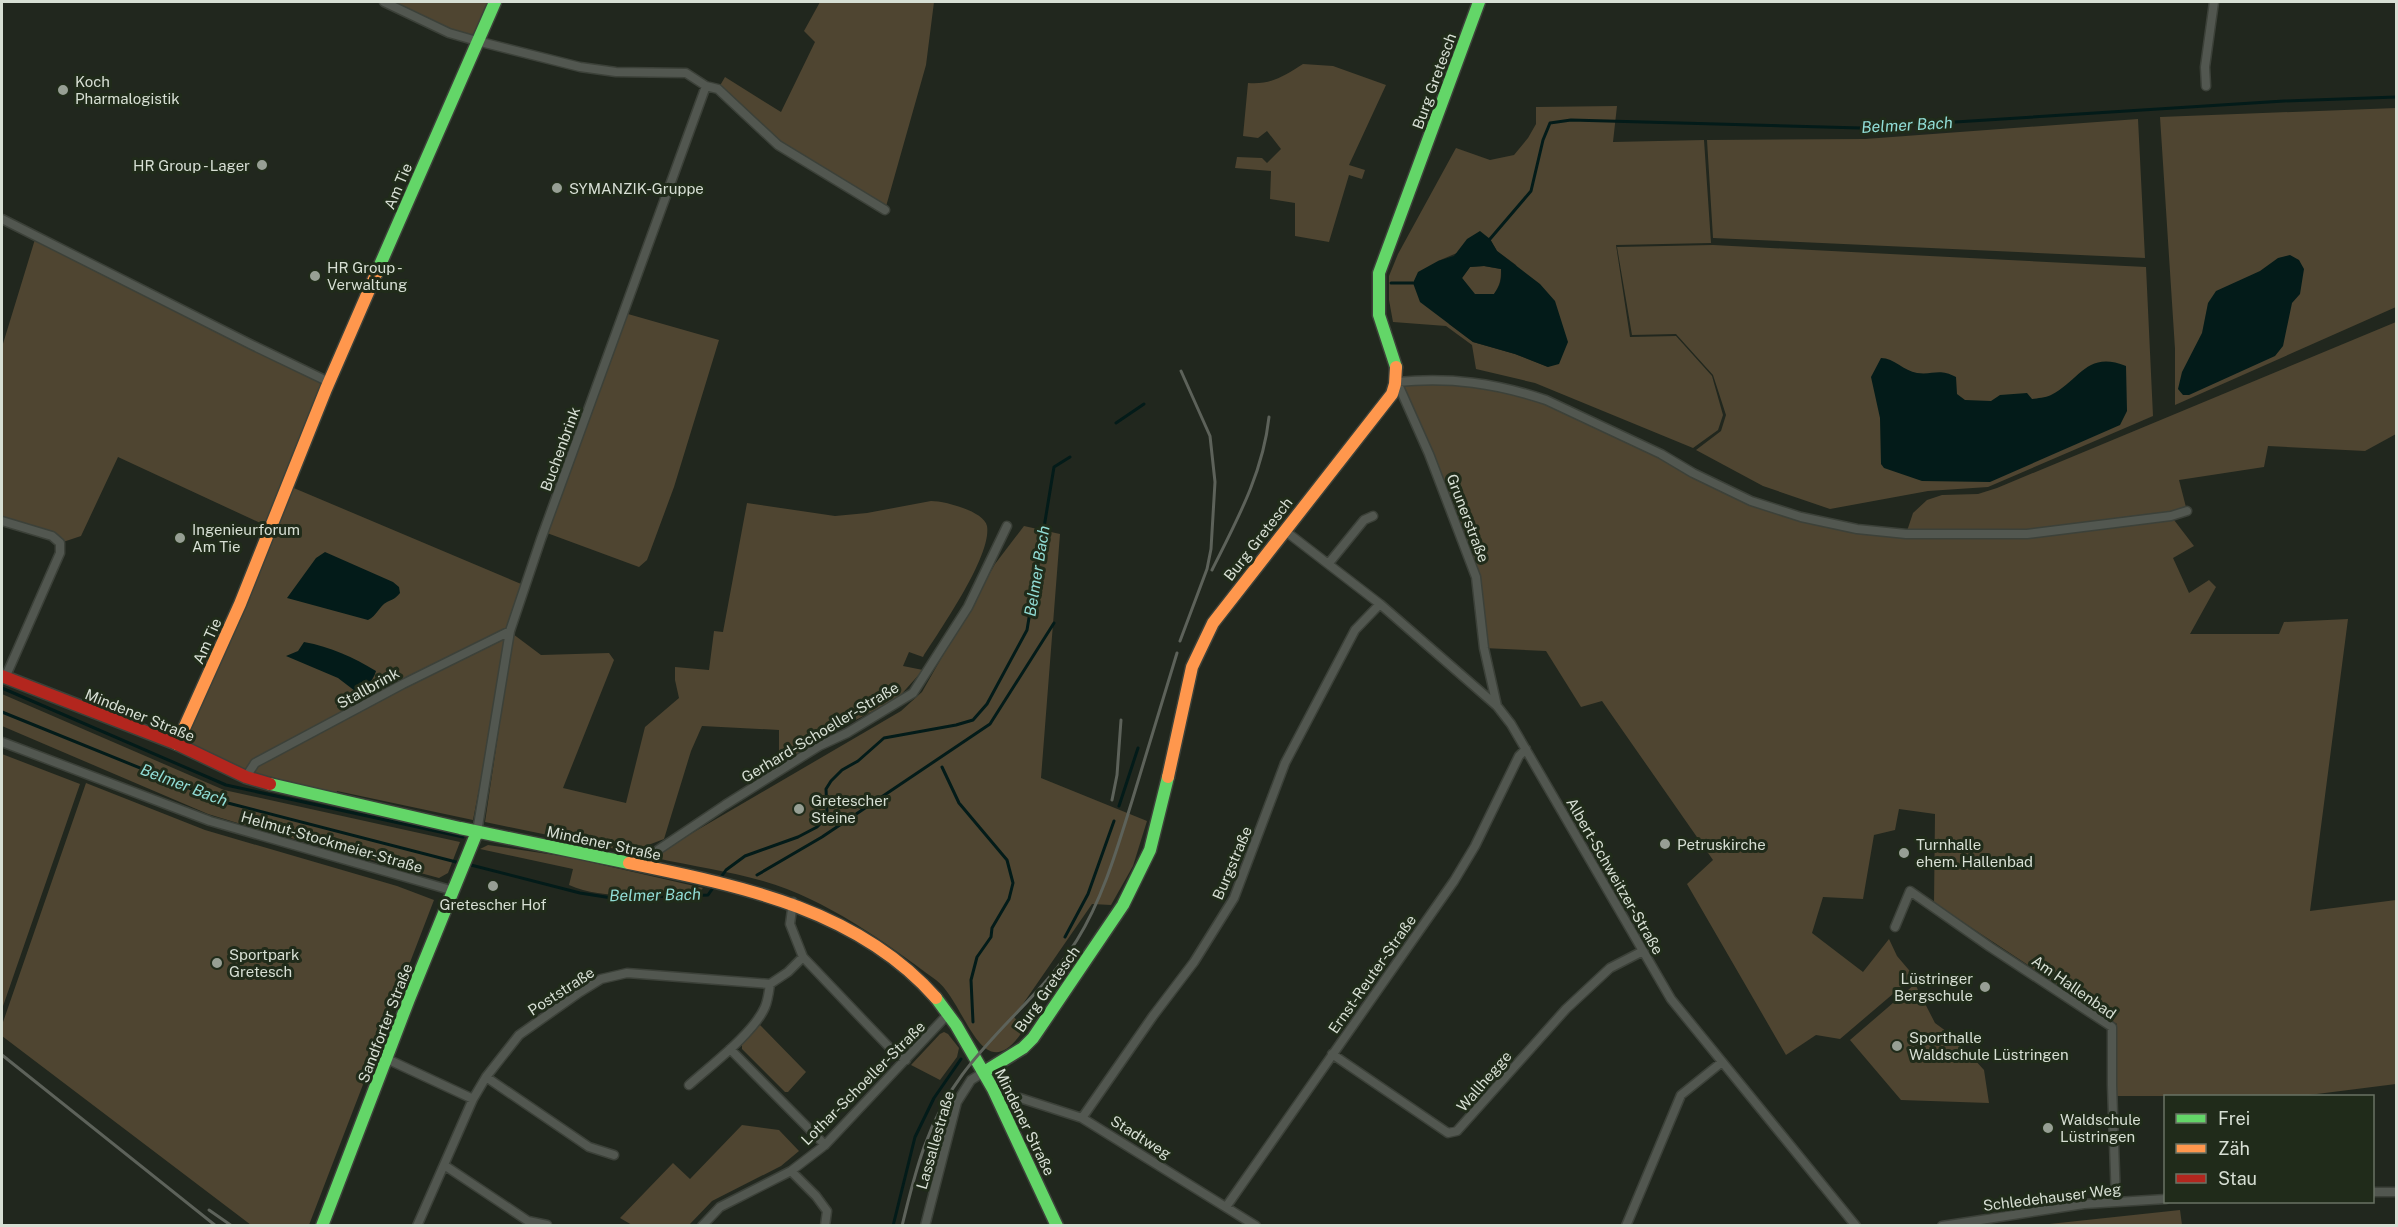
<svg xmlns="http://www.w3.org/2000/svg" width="2398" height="1227" viewBox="0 0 2398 1227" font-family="'Public Sans',sans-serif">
<rect width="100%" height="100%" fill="#21271e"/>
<path fill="#4f4531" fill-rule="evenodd" d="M384,2h111l-18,39z
M820,2h114l-8,63 -41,145 -107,-65 -60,-56 7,-12 56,35 34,-70 -11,-11z
M1303,64l30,2 53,19 -37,80 16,5 -3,9 -13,-4 -20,67 -34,-6v-33l-25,-4 1,-28 -36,-3 2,-11 25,1 5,5 14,-14 -14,-18 -9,7 -15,-2 5,-53c23,2 36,-7 55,-19z
M1617,106l-4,36 91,-2 7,103 -95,2 14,92 46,-1 36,40 11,39 -5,15 -25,18 -158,-65 -59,-14 -4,-24 -26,-19 -53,-4 -4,-22v-24l9,-22 58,-106 34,12 24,-5 14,-17 8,-14v-17zM1490,239l7,12 19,14 32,102 -33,-13 -42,-12 -24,-18 -11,-63z
M2396,108v199l-221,98v-56l-15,-232z
M2138,119l7,139 -432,-20 -6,-98 158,-1z
M36,236l293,146 -40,104 237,100 -16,45 -37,189 -136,-29 -3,9 -50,-12 -107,-44 94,-216 -153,-71 -37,79 -21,7 -58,-22v-174z
M1713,245l433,22 7,149 -165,71 -60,4 -98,18 -67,-23 -67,-36 25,-19 5,-16 -13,-40 -37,-41 -44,1 -15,-88z
M1484,266l17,3c0,11 -1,16 -7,25h-20l-12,-16 8,-11z
M628,314l91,26 -45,147 -27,73 -8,7 -92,-34z
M2396,322v112l-31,17 -97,-5 -4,21 -85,13 8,31 -16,5 23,30 -21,12 16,35 20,-13 7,7 -26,47h89l5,-12 64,-3 -38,292 86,-11v184l-95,12h-189l5,-72 -183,-121 1,-89 -36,-5 -4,21 -21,5 -11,64 -40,-2 -11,36 51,39 26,-33 8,17 17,20 -74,63 -24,-4 -30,20 -99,-171 26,-24 -111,-159 -21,6 -35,-56 -62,-3 -8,-71 -79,-195 35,-3 97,15 164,79 108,44 105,17 7,-21 14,-13 15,-5 36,-1 19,-6z
M931,501c13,0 53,10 56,25 5,30 -47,104 -64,131l-14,-5 -6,14 20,4 -25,28 -73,38 -46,31v-37l-77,-4 -11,25 -27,88 -34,13 -145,-30 28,-188 28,21 68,-2 5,7 -51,128 63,15 19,-76 34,-29 -4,-18v-13l34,3 5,-39 9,1 24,-129 88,13 32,-3z
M1024,526l36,8 -19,244 106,43 -14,45 -22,39 -19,-1 -78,113 10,12c-42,66 -58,-27 -88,-49 -53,-39 -108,-80 -173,-99 -35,-10 -71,-15 -107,-23l2,-5 243,-142 21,-19 73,-128z
M2,694l222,96 236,52 -12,31 -9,5 -185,-50 -46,-14 -206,-88z
M2,754l78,30 -78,225z
M86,783l119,47 192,56 37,14 -125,325h-58l-249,-189v-11z
M488,845l80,12 135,31 -3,3c-42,2 -92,11 -131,-6l4,-16 -93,-20z
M1915,984l20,39 19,14 30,33 5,33 -88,-3 -51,-60z
M760,1025l46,47 -18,20h-3l-43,-43v-5z
M944,1032l4,2 11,14 -2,9 -17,23 -29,-15 29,-31z
M742,1125l37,5 20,21 -18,15 -69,35 -23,24h-57l-12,-7 53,-55 17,16z
M2180,1210l2,15h-142z"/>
<path fill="#031b19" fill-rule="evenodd" d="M1480,231l10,8 7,12 43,33 15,17 13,41 -9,22 -11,3 -33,-13 -42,-12 -53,-40 -7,-19 5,-11 20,-11 16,-5 13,-17zM1484,266l17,3c1,11 -1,17 -7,25h-19l-13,-16 8,-11z
M2290,255l9,5 5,9 -4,25 -8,9 -9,43 -8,10 -86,39h-6l-5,-6 4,-17 20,-39 6,-30 8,-12 44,-20 18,-13z
M1881,358c13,0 23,13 36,15 17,2 22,-5 39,4l1,17 8,6 26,1 9,-6 27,-2 5,6c6,-1 13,-1 19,-4 29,-15 36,-45 75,-29l1,45 -7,14 -130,57 -68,-1 -38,-13 -3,-4 -1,-46 -9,-41z
M325,552l68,30 6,5 1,6c-5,6 -7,6 -13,9 -8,4 -10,14 -19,18l-81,-22 29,-40z
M304,642c27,5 49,15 72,29 -3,10 -10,18 -21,20l-17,-13 -52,-22 12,-5z"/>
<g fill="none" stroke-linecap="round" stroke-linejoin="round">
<path stroke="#031b19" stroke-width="3" d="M1490,239l41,-48 12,-51 7,-17 21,-3 290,8 423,-27 112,-4
M1391,283h22
M1116,423l28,-19
M2,688l224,97 237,52
M2,712l222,90 236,61
M942,767l17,36 48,57 6,23 -4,16 -17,29 -1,9 -14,20 -6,23 2,42
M1119,806l19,-58
M467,864l113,29 32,5 96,-3 7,-10
M757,875l65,-38 168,-113 64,-101
M719,880l7,-10 19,-14 53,-19 19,-10 7,-7 3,-9 -1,-22 5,-8 11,-11 16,-9 26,-23 72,-13 17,-5 14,-16 40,-74 27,-163 16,-10
M1065,937l23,-43 26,-73
M893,1226l22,-89 19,-39 27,-39"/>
<g stroke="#3c4139" stroke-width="11">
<path id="street" d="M384,2l65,31 28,8 103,26 36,5 70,1 20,13 12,3 60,56 107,65
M2206,86l-1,-19 9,-65
M2,219l250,126 77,37
M2,521l50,15 8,7v10l-55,125
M1284,530l96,74 117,102 14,18 160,275 185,227
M1329,563l35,-43 9,-4
M1497,706l-13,-58 -8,-71 -47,-123 -32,-72c54,-5 98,1 149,18l115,54 32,19 58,28 50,16 56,12 49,5h121l144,-18 16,-5
M2,742l208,79 244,70
M246,777l9,-14 148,-79 107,-53
M477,832l33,-201 31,-92 165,-453
M646,867l3,-11 76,-51 94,-59 28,-13 66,-40 55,-86 39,-81
M793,902l-3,22 13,33 61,64 26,27 16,12
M1895,927l15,-36 80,56 122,80v58l4,117
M730,1049l95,96
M1332,1054l116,79 9,-2 109,-122 44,-41 33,-17
M387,1059l86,40
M486,1077l103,70 25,8
M689,1085c21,-19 65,-52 76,-78 3,-7 4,-16 5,-23l18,-12 15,-15
M1002,1102l18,-4 62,20 174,108
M1082,1118l71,-102 41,-54 40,-64 51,-135 70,-133 25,-26
M444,1165l84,56 19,4
M791,1171l25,25 11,15 -2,15
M2372,1192h24
M1226,1207l228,-326 21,-35 44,-90 7,-7
M417,1226l56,-127 13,-22 33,-42 61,-43 21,-13 26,-6 143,11
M702,1226l18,-19 71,-36 34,-26 124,-132
M925,1226l32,-124 14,-22 13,-8
M1626,1226l55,-131 41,-33
M1942,1226l142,-22 82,-5"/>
</g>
<g stroke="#3c4139" stroke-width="15">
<path id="fast" d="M376,274l119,-272
M1396,367l-17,-52v-42l100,-271
M270,784l190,44 169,35
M936,998l20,27 37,64 64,137
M984,1072l39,-24 10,-10 90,-133 27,-55 18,-73
M322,1226l87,-227 68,-167"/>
</g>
<g stroke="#3c4139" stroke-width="15">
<path id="slow" d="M177,744l63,-140 86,-215 50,-115
M1168,777l24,-110 21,-44 179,-229 3,-10 1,-17
M629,863c111,23 229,46 307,135"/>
</g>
<g stroke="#3c4139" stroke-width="15">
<path id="jam" d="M2,676l175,68 69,33 24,7"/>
</g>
<use href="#street" stroke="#525750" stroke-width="8"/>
<use href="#fast" stroke="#63d668" stroke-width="12"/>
<use href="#slow" stroke="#ff974d" stroke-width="12"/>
<use href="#jam" stroke="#b3261e" stroke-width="12"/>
<path stroke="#5d625a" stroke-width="3" d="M1212,570c25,-50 51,-97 57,-153
M1180,641l27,-72 4,-20 4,-67 -5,-46 -29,-65
M1112,800l5,-25 4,-55
M2,1055l214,171
M209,1210l23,16
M902,1226c13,-54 26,-106 60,-151 35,-48 83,-84 115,-135 26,-42 40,-91 55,-139 15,-49 30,-98 45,-148"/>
</g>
<g fill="#979f94" stroke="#202b1a" stroke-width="2">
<circle cx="63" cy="90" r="6"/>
<circle cx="262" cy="165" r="6"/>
<circle cx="557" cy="188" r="6"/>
<circle cx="315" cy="276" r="6"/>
<circle cx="180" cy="538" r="6"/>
<circle cx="799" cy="809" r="6"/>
<circle cx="1665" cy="844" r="6"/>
<circle cx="1904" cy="853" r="6"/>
<circle cx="493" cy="886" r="6"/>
<circle cx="217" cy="963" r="6"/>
<circle cx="1985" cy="987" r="6"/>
<circle cx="1897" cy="1046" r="6"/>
<circle cx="2048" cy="1128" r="6"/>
</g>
<g text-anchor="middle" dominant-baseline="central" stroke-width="6" stroke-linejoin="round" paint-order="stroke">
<g font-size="15" fill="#d7dfd4" stroke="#202b1a" text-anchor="start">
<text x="75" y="81">Koch<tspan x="75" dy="17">Pharmalogistik</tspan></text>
<text x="250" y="165" text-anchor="end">HR Group - Lager</text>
<text x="569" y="188">SYMANZIK-Gruppe</text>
<text x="327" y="267">HR Group -<tspan x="327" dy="17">Verwaltung</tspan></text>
<text x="192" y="529">Ingenieurforum<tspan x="192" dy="17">Am Tie</tspan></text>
<text x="811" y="800">Gretescher<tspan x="811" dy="17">Steine</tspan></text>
<text x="1677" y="844">Petruskirche</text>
<text x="1916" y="844">Turnhalle<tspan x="1916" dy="17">ehem. Hallenbad</tspan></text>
<text x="493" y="904" text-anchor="middle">Gretescher Hof</text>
<text x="229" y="954">Sportpark<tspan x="229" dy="17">Gretesch</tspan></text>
<text x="1973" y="978" text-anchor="end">Lüstringer<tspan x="1973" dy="17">Bergschule</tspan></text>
<text x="1909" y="1037">Sporthalle<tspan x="1909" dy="17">Waldschule Lüstringen</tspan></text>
<text x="2060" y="1119">Waldschule<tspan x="2060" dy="17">Lüstringen</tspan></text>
</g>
<g font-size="15" fill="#d7dfd4" stroke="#202b1a">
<text transform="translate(1434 81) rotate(-70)">Burg Gretesch</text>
<text transform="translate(398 186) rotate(-67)">Am Tie</text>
<text transform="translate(560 449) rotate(-70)">Buchenbrink</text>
<text transform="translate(1468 518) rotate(69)">Grunerstraße</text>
<text transform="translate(1258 539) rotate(-52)">Burg Gretesch</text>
<text transform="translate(207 641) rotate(-66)">Am Tie</text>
<text transform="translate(368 688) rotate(-29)">Stallbrink</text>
<text transform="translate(140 715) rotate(22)">Mindener Straße</text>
<text transform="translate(820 732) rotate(-31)">Gerhard-Schoeller-Straße</text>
<text transform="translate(332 842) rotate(16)">Helmut-Stockmeier-Straße</text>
<text transform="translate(604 843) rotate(12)">Mindener Straße</text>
<text transform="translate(1232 863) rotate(-67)">Burgstraße</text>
<text transform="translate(1615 876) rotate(60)">Albert-Schweitzer-Straße</text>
<text transform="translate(1372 974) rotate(-55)">Ernst-Reuter-Straße</text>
<text transform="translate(2074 987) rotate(35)">Am Hallenbad</text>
<text transform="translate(1047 989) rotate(-55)">Burg Gretesch</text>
<text transform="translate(561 991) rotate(-33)">Poststraße</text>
<text transform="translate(385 1023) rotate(-69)">Sandforter Straße</text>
<text transform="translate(1484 1081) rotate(-49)">Wallhegge</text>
<text transform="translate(863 1083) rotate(-45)">Lothar-Schoeller-Straße</text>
<text transform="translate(1025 1122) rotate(64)">Mindener Straße</text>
<text transform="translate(1141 1137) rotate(32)">Stadtweg</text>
<text transform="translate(935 1140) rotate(-74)">Lassallestraße</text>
<text transform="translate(2052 1197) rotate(-7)">Schledehauser Weg</text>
</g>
<g font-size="16" font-style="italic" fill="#91ddd6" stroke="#202b1a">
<text transform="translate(1907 125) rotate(-3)">Belmer Bach</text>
<text transform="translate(1037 571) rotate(-81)">Belmer Bach</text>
<text transform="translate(184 785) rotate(21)">Belmer Bach</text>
<text transform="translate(655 895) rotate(-1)">Belmer Bach</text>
</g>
</g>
<rect width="2398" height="1227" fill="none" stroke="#d7dfd4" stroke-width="6"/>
<rect x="2164" y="1095" width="210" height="108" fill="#202b1a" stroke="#697364" stroke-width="1.5"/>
<rect x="2176" y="1114" width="30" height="9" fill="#63d668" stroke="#697364" stroke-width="1.5"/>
<text x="2218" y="1125" font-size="18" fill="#d7dfd4">Frei</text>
<rect x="2176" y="1144" width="30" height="9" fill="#ff974d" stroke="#697364" stroke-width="1.5"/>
<text x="2218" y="1155" font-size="18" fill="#d7dfd4">Zäh</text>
<rect x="2176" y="1174" width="30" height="9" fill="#b3261e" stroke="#697364" stroke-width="1.5"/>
<text x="2218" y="1185" font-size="18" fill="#d7dfd4">Stau</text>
</svg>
